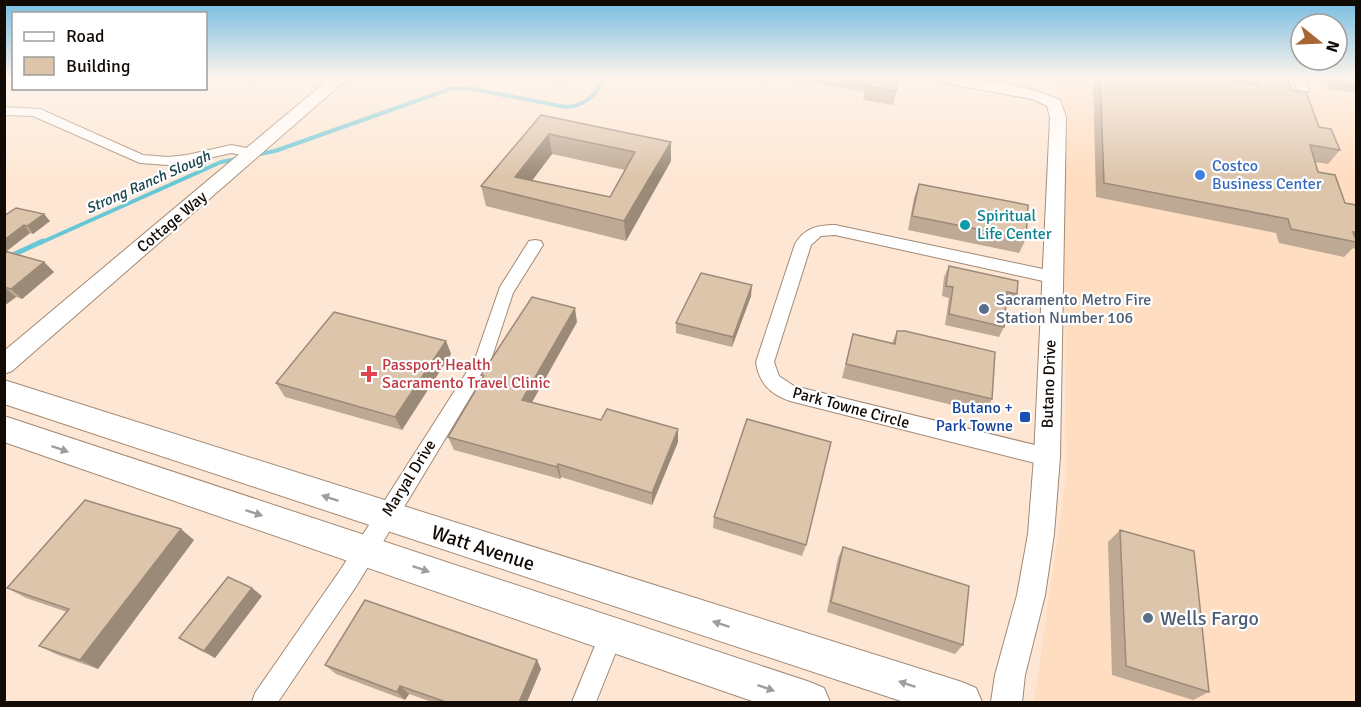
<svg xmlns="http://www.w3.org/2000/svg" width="1361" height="707" viewBox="0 0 1361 707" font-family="Signika,sans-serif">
<rect width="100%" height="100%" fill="#fde7d4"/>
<path fill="#ffddc0" d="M1062,78h162l132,21v603h-322l32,-225z"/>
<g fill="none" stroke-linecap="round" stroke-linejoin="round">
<path stroke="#68c7d7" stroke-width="4" d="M255,155l20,-4 175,-62 18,-1 98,19c21,-1 29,-13 40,-29
M40,243l181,-81 16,-3"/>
<path stroke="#68c7d7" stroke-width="5" d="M4,259l39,-18"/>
<g stroke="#a28974" stroke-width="2">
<path id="minor" d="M1293,78h12l4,11 -1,3h-10z
M4,107l36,2 103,46 25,2 19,-2 44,-10 27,5 2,3 -7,4 -22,-4 -44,10 -19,2 -28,-2 -107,-47 -29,-1z
M835,225l217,46 6,2 2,4 -2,4 -6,2 -217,-48 -14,1 -10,9 -37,117 5,14 15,10 253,62 7,3 3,6 -3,6 -7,3 -257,-65c-20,-7 -31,-18 -34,-39l39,-118c10,-16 22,-19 40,-19z
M535,240l6,1 2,4 -30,48 -24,73 -132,219 -79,117h-26l3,-9 86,-124 134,-210 25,-72 29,-46z
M611,622l8,4 4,8 -27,68h-24l31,-76z"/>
</g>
<g stroke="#a28974" stroke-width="2">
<path id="tertiary" d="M330,78h18l-336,293 -8,3v-23z
M937,78c42,0 85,5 123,22l6,17 -6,340 -6,77 -9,61 -20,80 -3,27h-31l4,-27 22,-80 11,-61 6,-77 16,-340 -3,-11 -15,-7 -87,-16z"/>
</g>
<g stroke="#a28974" stroke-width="2">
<path id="primary" d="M4,380l958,302 14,6 6,14h-78l-900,-298z
M4,416l806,266 14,6 6,14h-75l-751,-260z"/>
</g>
<use href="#minor" fill="#fff" fill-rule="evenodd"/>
<use href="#tertiary" fill="#fff" fill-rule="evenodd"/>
<use href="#primary" fill="#fff" fill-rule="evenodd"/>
</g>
<path fill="#bea994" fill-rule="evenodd" d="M539,78h28l-4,5z
M784,78h115l-6,27 -30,-5 2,-8z
M1093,78h128l26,5 -1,-5h42l3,12 28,37 21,23 -12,14 -13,-2 3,10 27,31 11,2v43l-1,1 -2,-1 -9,9 -65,-14 -3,-10 -180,-36z
M1325,78h31v15l-27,-4z
M541,115l130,46 -45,80 -140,-35 -5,-20zM552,154l73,16 -15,27 -78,-16z
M919,184l107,55 -7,14 -111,-23 6,-32z
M4,216l46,5 -17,13 -3,-1 -23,18 37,11 10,10 -32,27 -6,-2 -12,9z
M949,266l68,28 -5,11 -6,-2 -2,24 -5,10 -54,-12 4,-27 -7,-2 2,-19z
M751,296l-19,51 -56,-14v-10z
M577,322l-45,80 69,18 77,9v13l-26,63 -91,-28 -1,2 -106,-29 -6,-13 35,-58 -2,-4z
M897,331l95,68 -7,14 -143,-35 11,-44 39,9z
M446,341l5,13 -49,76 -117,-33 -9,-14z
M714,517l92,28 -4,11 -89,-28z
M1120,530l89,162 -16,8 -81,-25 -4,-133z
M194,540l-96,129 -40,-14 -19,-9 28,-34 -41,-14 -19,-10z
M843,547l120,98 -8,9 -128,-42 11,-54z
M262,596l-47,62 -25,-13 -11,-7z
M537,660l4,9 -14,33h-95l-23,-8 -4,6 -69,-26 -11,-9z"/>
<path fill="#9b8a78" d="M549,134l3,20 -32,42 -5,-19z
M671,142v19l-45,80 -2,-20z
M44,214l6,7 -17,13 -6,-8z
M24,225l6,8 -26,20v-13z
M44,262l10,10 -32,27 -11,-10z
M752,285l-1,11 -19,51 1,-10z
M4,287l12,10 -12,9z
M575,308l2,14 -51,91 -4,-13z
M446,341l5,13 -49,76 -7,-13z
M678,429v13l-26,63v-12z
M558,464l3,13 -1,2 -3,-12z
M181,529l13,11 -96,129 -18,-9z
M252,588l10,8 -47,62 -11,-7z
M537,660l4,9 -14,33h-8z
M400,686l9,8 -4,6 -8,-8z"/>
<path fill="#ddc5ac" stroke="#9b8a78" stroke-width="1.5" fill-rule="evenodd" d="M869,78h30l-3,13 -30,-5z
M1100,78h121l38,7 -1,-7h30l3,12 15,2 13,35 12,2 9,21 -30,-5 8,27 17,3 10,28 11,2v27h-3l3,8v2l-65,-13 -3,-10 -184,-36z
M1332,78h24v8l-22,-4z
M541,115l130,27 -47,79 -143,-35zM549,134l86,18 -25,45 -95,-20z
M919,184l109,21 -2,34 -114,-23z
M16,208l28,6 -17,12 -3,-1 -20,15v-24z
M4,251l40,11 -33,27 -7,-2z
M949,266l69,15 -1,13 -10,-2 -3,35 -55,-13 4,-27 -7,-1z
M701,273l51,12 -19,52 -57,-14z
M532,297l43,11 -53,92 79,20 6,-11 71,20 -26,64 -94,-29 -1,3 -109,-30 36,-61 -3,-1z
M334,312l112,29 -51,76 -119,-34z
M897,331h8l90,21 -3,47 -146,-35 7,-30 42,10z
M747,419l84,23 -25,103 -92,-28z
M85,500l96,29 -101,131 -41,-14 30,-37 -62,-21z
M1120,530l74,21 15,141 -83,-26z
M843,547l126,39 -6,59 -132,-43z
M228,577l24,11 -48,63 -25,-13z
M365,600l172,60 -18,42h-73l-46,-16 -3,6 -72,-27z"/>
<defs><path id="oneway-solid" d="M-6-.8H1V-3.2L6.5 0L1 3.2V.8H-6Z" transform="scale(1.5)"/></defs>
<g fill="#a09d9b">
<use href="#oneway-solid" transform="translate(60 449) rotate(19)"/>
<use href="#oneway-solid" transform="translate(330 498) rotate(-162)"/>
<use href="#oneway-solid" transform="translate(254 513) rotate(18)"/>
<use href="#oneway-solid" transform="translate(421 569) rotate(19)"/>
<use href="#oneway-solid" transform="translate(721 624) rotate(-162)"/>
<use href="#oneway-solid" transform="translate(907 684) rotate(-162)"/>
<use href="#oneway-solid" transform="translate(766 688) rotate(19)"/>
</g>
<linearGradient id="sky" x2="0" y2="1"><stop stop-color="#75bce1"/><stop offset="0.44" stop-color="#fef4ec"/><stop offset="1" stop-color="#fef4ec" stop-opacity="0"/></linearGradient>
<rect width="1361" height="177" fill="url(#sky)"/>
<circle fill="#3f7fe0" stroke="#fff" stroke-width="2" cx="1200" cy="175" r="6"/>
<circle fill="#0f9aa8" stroke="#fff" stroke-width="2" cx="965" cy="225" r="6"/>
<g fill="#5c6f8a" stroke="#fff" stroke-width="2">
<circle cx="984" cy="309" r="6"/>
<circle cx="1148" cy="618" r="6"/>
</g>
<path fill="#e0444e" stroke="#fff" stroke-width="2" d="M366 365h6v6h6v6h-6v6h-6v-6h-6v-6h6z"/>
<rect fill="#1a4fb4" stroke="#fff" stroke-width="2" x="1019" y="411" width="12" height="12" rx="3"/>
<g text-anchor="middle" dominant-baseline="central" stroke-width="4.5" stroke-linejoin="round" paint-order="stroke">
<g font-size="15" font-style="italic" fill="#1a464d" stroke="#fff">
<text transform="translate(148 182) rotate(-24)">Strong Ranch Slough</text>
</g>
<g font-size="16" fill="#366cbe" stroke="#fff" text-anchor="start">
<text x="1212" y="166">Costco<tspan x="1212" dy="18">Business Center</tspan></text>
</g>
<g font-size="16" fill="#0d838f" stroke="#fff" text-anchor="start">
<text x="977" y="216">Spiritual<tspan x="977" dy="18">Life Center</tspan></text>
</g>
<g font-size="16" fill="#120a04" stroke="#fff">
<text transform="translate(172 222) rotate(-40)">Cottage Way</text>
<text transform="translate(1049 384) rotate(-88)">Butano Drive</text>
<text transform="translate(851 408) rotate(15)">Park Towne Circle</text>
<text transform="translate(409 478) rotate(-58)">Maryal Drive</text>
</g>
<g font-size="16" fill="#4e5e75" stroke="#fff" text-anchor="start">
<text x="996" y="300">Sacramento Metro Fire<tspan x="996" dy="18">Station Number 106</tspan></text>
</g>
<g font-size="16" fill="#be3a42" stroke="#fff" text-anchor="start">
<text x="382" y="365">Passport Health<tspan x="382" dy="18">Sacramento Travel Clinic</tspan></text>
</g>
<g font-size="16" fill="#164399" stroke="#fff" text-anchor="end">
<text x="1013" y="408">Butano +<tspan x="1013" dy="18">Park Towne</tspan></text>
</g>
<g font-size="20" fill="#120a04" stroke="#fff">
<text transform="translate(483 548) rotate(18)">Watt Avenue</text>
</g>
<g font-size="20" fill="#4e5e75" stroke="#fff" text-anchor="start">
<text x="1160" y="618">Wells Fargo</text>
</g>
</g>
<rect width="1361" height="707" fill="none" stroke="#120a04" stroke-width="12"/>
<rect x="12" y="12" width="195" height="78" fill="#ffffff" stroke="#a09d9b" stroke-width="1.5"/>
<rect x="24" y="32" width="30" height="9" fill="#ffffff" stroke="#a09d9b" stroke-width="1.5"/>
<text x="66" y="42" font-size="18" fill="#120a04">Road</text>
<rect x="24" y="57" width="30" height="18" fill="#ddc5ac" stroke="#a09d9b" stroke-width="1.5"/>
<text x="66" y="72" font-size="18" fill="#120a04">Building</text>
<g transform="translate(1319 42) rotate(108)"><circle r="28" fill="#ffffff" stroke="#a09d9b" stroke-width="1.5"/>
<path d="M0-4.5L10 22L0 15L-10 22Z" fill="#a86633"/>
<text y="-9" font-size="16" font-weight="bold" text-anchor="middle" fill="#120a04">N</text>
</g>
</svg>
